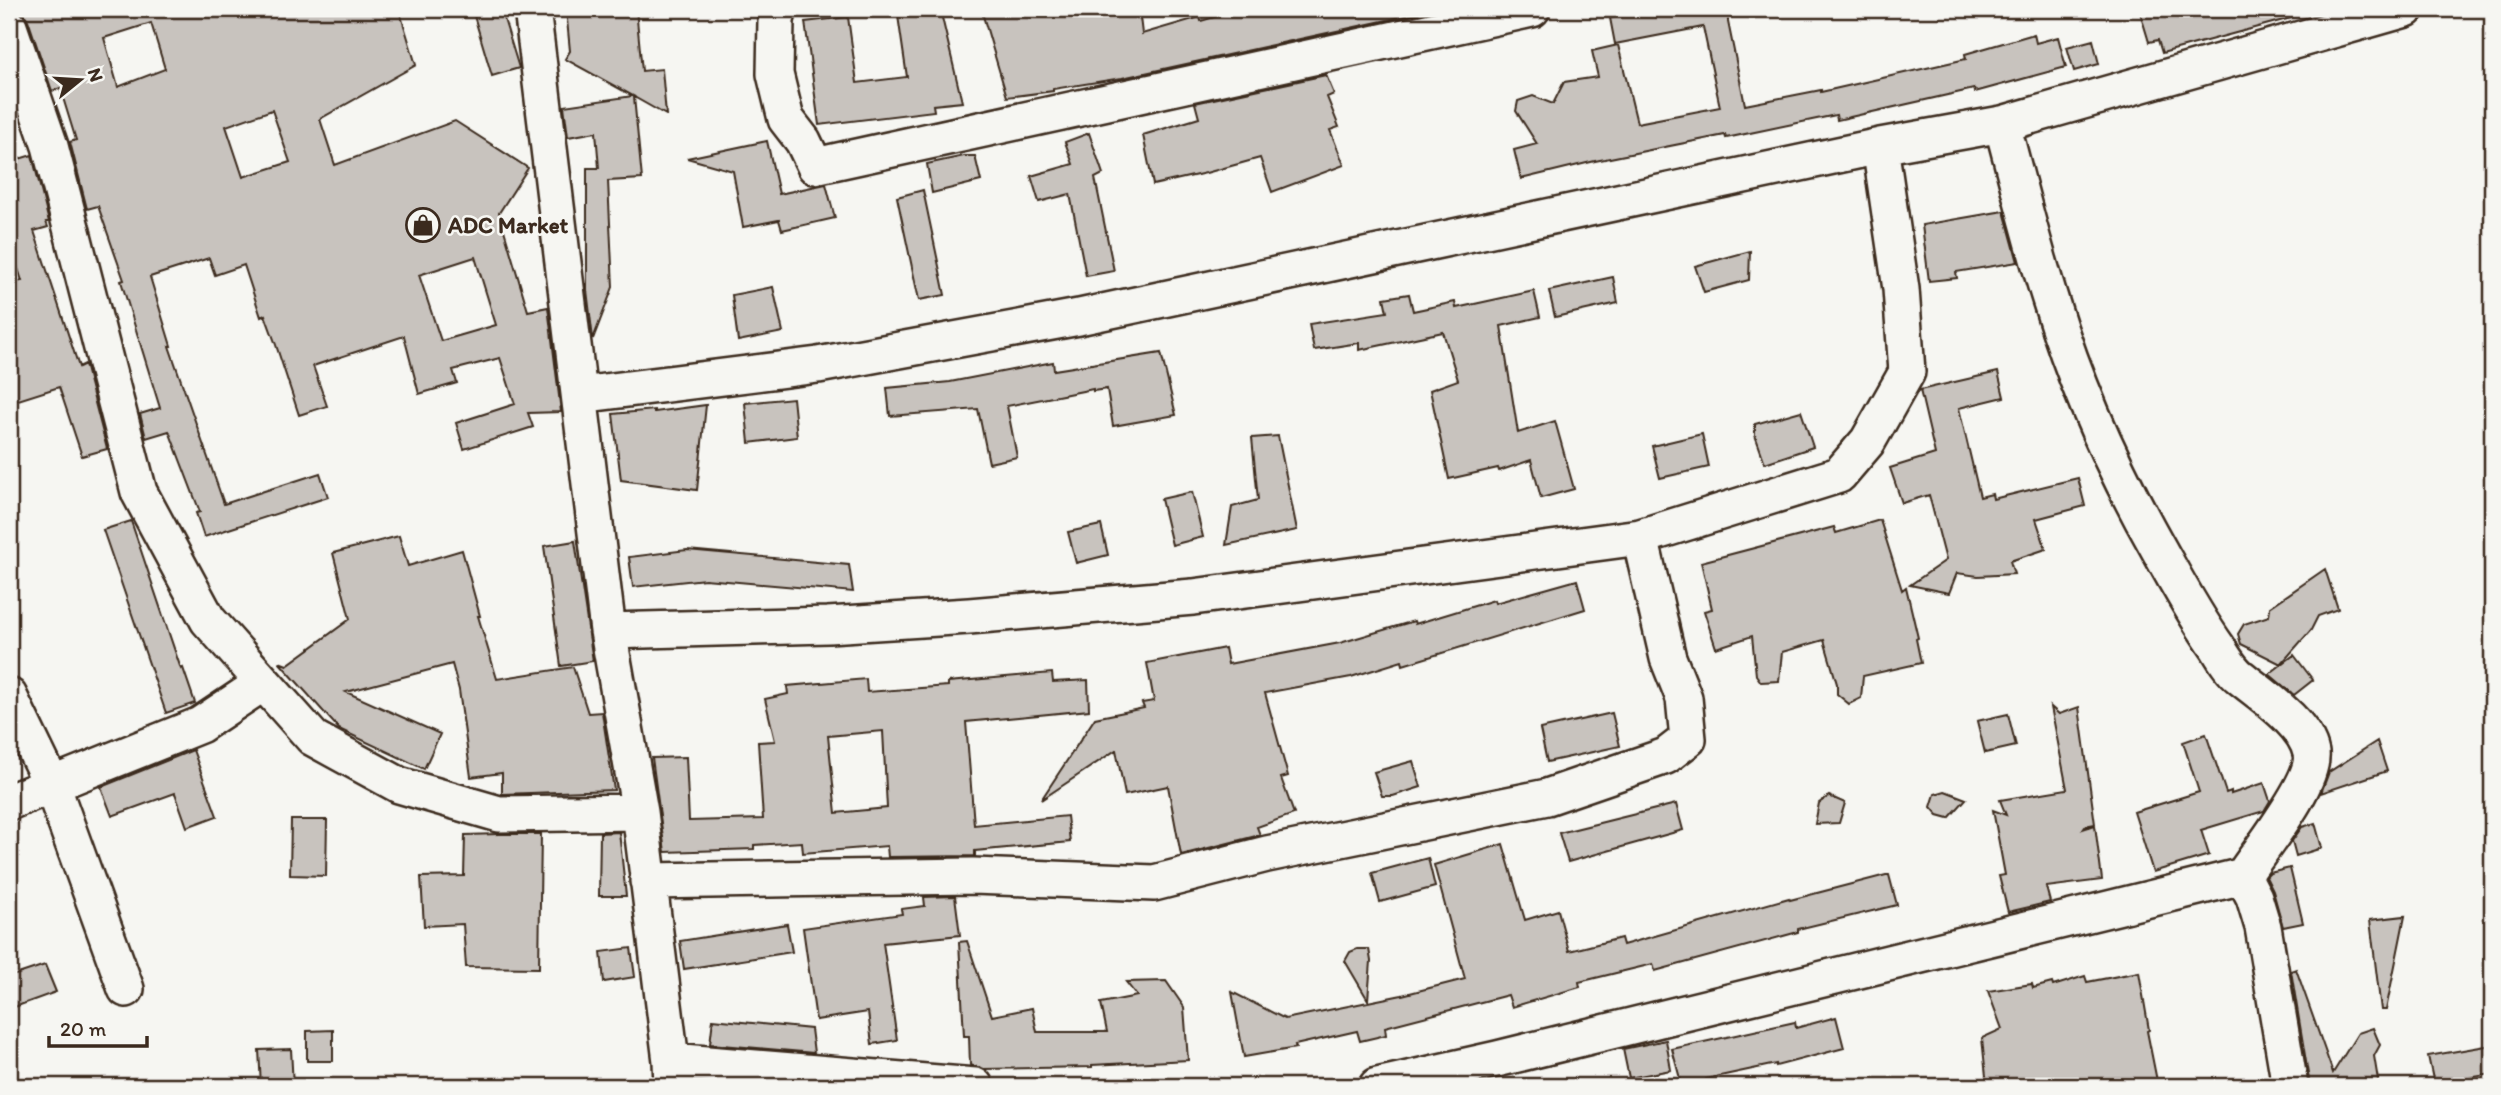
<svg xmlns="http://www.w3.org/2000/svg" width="2501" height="1095" viewBox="0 0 2501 1095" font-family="Itim,sans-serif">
<rect width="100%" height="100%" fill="#f6f6f2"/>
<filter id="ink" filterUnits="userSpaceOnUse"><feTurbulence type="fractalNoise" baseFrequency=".0143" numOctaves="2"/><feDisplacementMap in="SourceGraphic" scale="14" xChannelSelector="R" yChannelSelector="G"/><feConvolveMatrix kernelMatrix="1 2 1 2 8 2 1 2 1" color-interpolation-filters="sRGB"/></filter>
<g filter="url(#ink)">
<path fill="#c8c3be" stroke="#3b2a1e" stroke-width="2" fill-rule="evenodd" d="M16,9h383l17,56 -96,54 15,46 120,-44 73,47 -29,45 29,98 20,-4 13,105 -33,1 5,14 -69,22 -8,-26 59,-19 -15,-46 -47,12 4,13 -38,11 -15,-58 -91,30 14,40 -28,9 -23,-70 -11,-30 -4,2 -17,-52 -29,10 -6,-17 -59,19 21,69h-2l55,158 96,-31 8,24 -124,40 -8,-24 4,-1 -31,-81 -23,7 -6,-24 20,-6 -39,-127 3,-1 -26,-74 -11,3 -17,-67 6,-2 -16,-52 -8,3 -24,-71 -5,-8zM151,23l14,46 -47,18 -14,-49zM272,110l18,52 -47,15 -17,-51zM475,257l21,68 -55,16 -22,-66z
M472,9h29l18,59 -27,8z
M566,9h70l6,62 20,-2 4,46 -32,-18 8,82 -34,2 5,106 -20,52 -6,-49v-122h12l-3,-36 -28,5 -4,-31 69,-10 -68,-37 5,-8z
M897,9h43l22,93 -29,3 1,6 -115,14 -14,-103 43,-5 9,66 50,-6z
M981,9h158l3,25 58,-17 1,4 40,-12h177l1,4 -297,65 -69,11v2l-46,6z
M1657,9h71v13l17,83 76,-15v2l145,-33 -1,-5 69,-20 2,9 22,-6 8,30 -91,25 -1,-3 -137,31 -1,-5 -110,23 -1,-3 -130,26 -74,18 -7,-29 23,-6 -21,-33 2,-10 15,-5 20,8 11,-22 34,-5 -6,-26 26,-6 19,78 83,-16 -17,-80 -88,17 -5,-26z
M2139,9h150l2,9 -129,35 -4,-13 -9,2z
M2093,40l6,24 -25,7 -7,-24z
M1326,75l8,19 -7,3 12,30 -9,3 14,35 -72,27 -12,-34 -54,15 -53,12 -10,-50 56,-17 -4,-15z
M1089,133l14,41 -8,4 19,93 -28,5 -16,-82 -31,8 -8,-26 42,-12 -8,-22z
M767,141l12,53 47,-10 9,34 -53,12 -3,-10 -36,7 -10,-56 -46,-13z
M32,155l17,67h-3l2,5 -14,4 45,136 6,-3 22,85 -25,7 -23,-69 -50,16v-120l13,-2 -13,-41v-78z
M964,156h11l6,25 -49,12 -5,-29z
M923,190l22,105 -26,5 -22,-103z
M2004,211l14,51 -62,10 1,6 -28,3 -7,-56z
M1750,251l-1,29 -45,12 -9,-26z
M1613,277l5,26 -63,14 -6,-26z
M773,287l10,45 -45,9 -6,-46z
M1534,291l6,26 -39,9 17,107 37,-12 19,68 -33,9 -10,-38 -32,11 -1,-3 -49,11 -19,-89 28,-10 -15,-48 -84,18v-7l-45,7 -5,-26 78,-12 -3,-14 25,-4 4,17 42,-9 1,6z
M1161,353l15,62 -63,11 -6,-37 -14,2v-2l-86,17 10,51 -28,6 -11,-54 -88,7 -3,-28 63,-6 103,-20 1,8z
M1998,372l6,25 -45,11 21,89 12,-3 1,5 85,-21 7,28 -49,13 10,30 -36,12 4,13 -36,2 -21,-3 -8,20 -39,-8 36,-25 -17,-65 -27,8 -12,-35 45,-14 -15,-64z
M793,398l4,39 -48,6 -4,-40z
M706,405l-9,85 -76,-10 -8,-66 41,-4v2z
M1801,411l12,36 -48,16 -10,-28v-11z
M1702,434l7,33 -49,11 -8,-32z
M1278,436l19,94 -71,15 6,-38 26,-7 -6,-62z
M1192,492l11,45 -31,8 -11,-46z
M1880,520l22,70 4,-3 12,51 -2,1 5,24 -58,13 -2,22 -12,6 -12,-10v-10l-13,-44 -42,12 -3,29 -18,1 -5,-7 -4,-39 -36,12 -12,-37 8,-2 -11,-47 133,-35 2,6z
M131,521l50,148 2,-1 12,35 -29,10 -63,-183z
M1101,525l7,30 -32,8 -8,-31z
M399,536l9,30 54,-16 18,66h-2l19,63 76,-12 15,46 14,-1 12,78 -112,4v-21l-31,4 -12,-87 -7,-26 -106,28 94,42 -16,35 -85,-40 -60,-67 8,3 63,-46 -17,-66z
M575,541l18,120 -32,5 -17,-120z
M687,550l162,15 4,27 -148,-13 -72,8 -4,-30z
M2325,569l13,40 -20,7 -7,14 -30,34 -40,-20 -3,-10 6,-10 25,-8 1,-9z
M1577,580l8,29 -182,56 -1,-4 -51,16 -86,16 23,83 -7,2 13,36 -37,13 3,8 -79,20 -13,-69 -43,9 -9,-45 -75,50 54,-82 49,-10 -2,-5 12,-2 -7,-38 78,-15 3,16 112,-21 74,-22 1,3 79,-24 1,3z
M2294,655l19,25 -19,15 -25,-21z
M1052,673l1,9 35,-2 1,30 -123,12 8,103 93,-9 3,26 -95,9v5l-87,1 -1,-11 -84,7 -1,-11 -48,3v4l-89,3 -13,-94 34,-1 3,64 74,-2 -5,-77 17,-1 -10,-42 23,-5 -1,-8 79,-7 1,13 81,-6v-4zM883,731l4,77 -51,5 -8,-77z
M2051,707l8,7 20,-7 16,117 -10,2 -2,3 12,-4 7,55 -56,7 4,15 -42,10 -9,-36 6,-1 -12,-65 13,5 -6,-15 67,-11z
M1612,713l8,33 -73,16 -7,-33z
M2008,714l8,32 -31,7 -8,-32z
M2206,734l20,59 5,-2v3l33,-11 6,18 -6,10 -63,19 8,25 -56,17 -19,-60 65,-20 -16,-50z
M2377,741l10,30 -66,22 8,-21z
M193,750l24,66 -30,11 -12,-34 -63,23 -11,-29z
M1413,761l8,26 -28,9h-11l-8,-24z
M1945,791l21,8 -17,19 -11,-3 -7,-8 4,-13z
M1829,796l16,7 -6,20 -24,1 4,-21z
M1676,804l7,26 -115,32 -9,-29z
M291,820h36l-1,56 -36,-1z
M2315,823l7,25 -26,8 -4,-15 10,-14z
M619,832l7,64h-27l1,-63z
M499,834h42l-2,134 -73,-1 -3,-43 -39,2 -3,-49 43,-1 1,-41z
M1503,844l22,76 33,-10 11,41 52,-13 2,7 166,-47 1,2 96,-25h3l8,30 -99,24v3l-143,39 -2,-7 -74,18 1,5 -68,20 -4,-12 -123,32 1,8 -26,6 -3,-10 -62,14 1,3 -52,9 -12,-65 53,27 117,-24 63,-16 -31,-114z
M1428,858l7,29 -55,15 -8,-29z
M2290,868l13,55 -20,4 -10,-36 -7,-14 4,-4z
M955,896l5,39 -77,8 14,97 -25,4 -4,-32 -52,8 -13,-92 99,-14 -1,-5 24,-3 -1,-9z
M2405,916l-19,94h-5l-11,-90z
M787,924l5,28 -108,17 -4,-28z
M967,941l25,75 40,-8 5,24h70l-6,-29 36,-7 -11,-14 40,-1 18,26 4,53 -96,5v2l-108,2 -14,-4 -1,-29h-5l-5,-94z
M631,948l4,29 -31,5 -3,-30z
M1357,949h12l2,12 -3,39 -23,-39 5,-9z
M45,965l11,27 -47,17v-32z
M2296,969l37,104 25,-40 15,-5 7,17 -6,11 5,30h-69l-19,-115z
M2139,972l10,58 -2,1 11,55h-120v-3l-51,3 -5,-48 20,-9 -14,-38 44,-7 1,4 19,-5 1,3 32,-10 2,6z
M1836,1017l8,31 -68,18v-2l-70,15 2,7h-26l-10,-37 123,-27 1,6z
M713,1019l98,10 3,24 -104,-9z
M333,1030v31h-26v-30z
M1666,1040l5,30 -42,8 -6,-29z
M2492,1045v29l-58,10 -6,-28z
M291,1049l2,37h-32l-2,-36z"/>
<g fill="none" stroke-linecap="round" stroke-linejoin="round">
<g stroke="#3b2a1e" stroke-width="40">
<path id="street" d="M532,9l76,622 32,181 31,249 1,25
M779,9l-3,11 -1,54 11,45 17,22 12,25 717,-157
M9,27l41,119 89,346 69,128 105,118 86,47 100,29 141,-2
M2002,124c16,59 30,119 49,178 26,86 63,168 107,246 19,34 37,68 60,100 6,10 13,22 22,29 23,19 65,46 71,76 5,28 -51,97 -68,123l11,21 9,30 27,159
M580,395l238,-30 261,-48 801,-171 122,-22 404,-115
M608,631l220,-6 141,-9 224,-19 447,-60 199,-62 29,-34 39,-69 -6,-83 -21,-143
M9,696l43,89 74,204
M9,802l191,-77 63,-42
M648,881l325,-5 181,7 113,-29 280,-57 119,-41 22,-17 -4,-41 -16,-40 -28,-121
M671,1061l304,25
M1377,1086l120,-27 746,-183"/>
</g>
<use href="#street" stroke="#f6f6f2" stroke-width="35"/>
</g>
</g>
<defs>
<g id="shop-ring" transform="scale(1.75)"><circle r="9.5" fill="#f6f6f2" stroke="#3b2a1e" stroke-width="1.5"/><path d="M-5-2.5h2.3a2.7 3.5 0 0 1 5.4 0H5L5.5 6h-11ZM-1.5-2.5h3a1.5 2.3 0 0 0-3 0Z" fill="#3b2a1e"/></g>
</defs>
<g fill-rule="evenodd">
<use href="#shop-ring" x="423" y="225"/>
</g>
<g text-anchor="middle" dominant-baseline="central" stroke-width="5" stroke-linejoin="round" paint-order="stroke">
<g font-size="23" font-weight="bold" fill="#3b2a1e" stroke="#f6f6f2" text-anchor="start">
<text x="448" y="225">ADC Market</text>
</g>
</g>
<rect width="2501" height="1095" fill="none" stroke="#f6f6f2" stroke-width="35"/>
<rect x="18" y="18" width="2466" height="1060" fill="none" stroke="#3b2a1e" stroke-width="2.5" filter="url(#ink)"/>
<g transform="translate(80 80) rotate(72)" stroke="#f6f6f2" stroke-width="5" paint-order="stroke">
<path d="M0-5L12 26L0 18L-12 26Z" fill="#3b2a1e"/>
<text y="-10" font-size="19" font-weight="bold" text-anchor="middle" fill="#3b2a1e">N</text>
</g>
<path d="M49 1036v10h98v-10" fill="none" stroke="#3b2a1e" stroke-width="3.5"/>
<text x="60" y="1036" font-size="21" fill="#3b2a1e" stroke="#f6f6f2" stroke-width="5" paint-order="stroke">20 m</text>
</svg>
